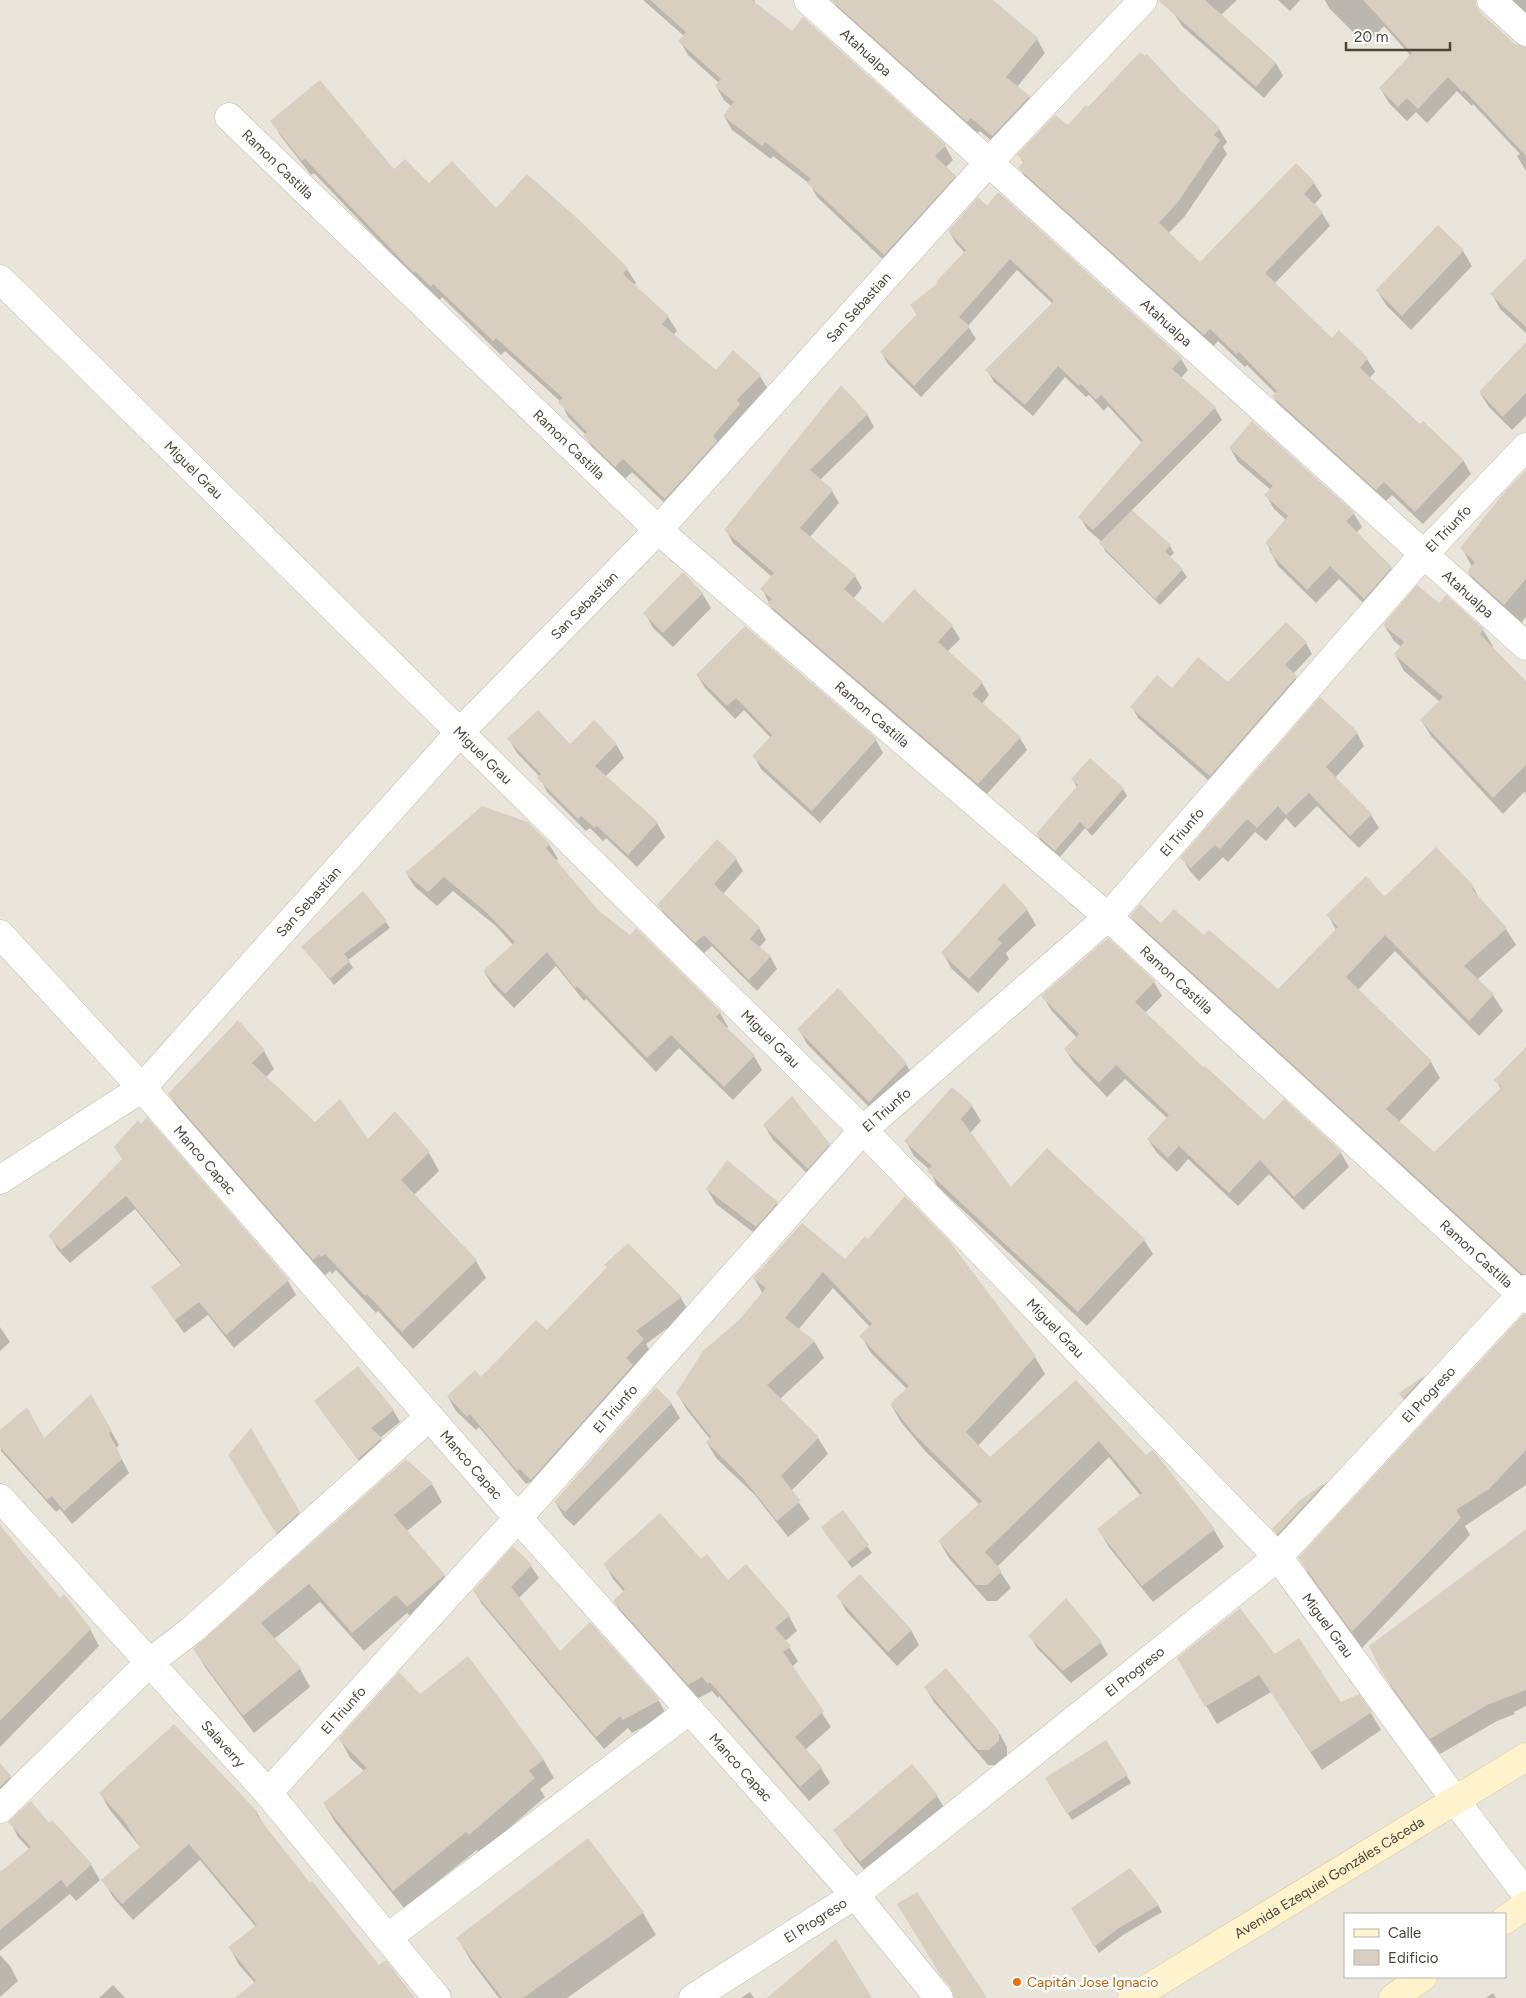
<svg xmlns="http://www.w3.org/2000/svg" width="1526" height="1998" viewBox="0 0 1526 1998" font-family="Figtree,sans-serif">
<rect width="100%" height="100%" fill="#f6f3ec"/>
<path fill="#eae5da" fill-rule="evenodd" d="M0,0h1526v1998h-1526zM1345,1914h160v63h-160z"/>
<path fill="#0003" d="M643,0h111l2,5 189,141 8,14 -7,7 9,9 8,14 -71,78 -75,-71 -7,-13 -37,-28 -2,3 -39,-29 -8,-14 8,-9 -8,-7 -8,-14 3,-3 -31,-28 -8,-14 4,-5z
M833,0h158l46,39 8,14 -28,34 12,10 9,14 -37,38 -21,-18 -5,4 -134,-121z
M1160,0h77l-16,15 55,48 7,13 -19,22 -82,-72 -7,-11z
M1278,0h22l-10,11z
M1325,0h118l83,88v83l-9,-15 3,-2 -47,-50 -1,2 -15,-15 -30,32 -11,-11 -9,9 -18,-18 -9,-15 31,-32 -27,-30 -18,19 -37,-37z
M1505,0h21v17z
M1180,92l39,37 8,13 -4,5 4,7 -42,62 -17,18 32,30 96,-99 18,18 8,13 -8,9 8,8 8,13 -56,58 58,56 7,-8 28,27 8,13 -6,6 51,48 43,34 8,14 -48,50 -31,-29 -8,8 -103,-93 -7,-13 2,-3 -29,-29 -2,2 -27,-26 -6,7 -185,-167 -7,-13 4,-4 -5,-9 49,-29 20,-17z
M272,121l157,64 67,25 131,59 9,14 -2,2 34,32 9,14 -4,4 44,36 17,-19 26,24 9,15 -95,121 -42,-40 -8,8 -31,-29 -7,-16 -18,-18 -7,-15 -56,-51 -4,4 -59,-58 -2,3 -16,-15 -1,2 -109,-114 -3,2 -31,-40z
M978,199l203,160 7,11 -7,8 34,30 7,12 -91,91 39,35 4,7 -4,4 12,13 5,7 -27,28 -55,-54 -3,-9 -15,-13 -7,-12 62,-74 -34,-37 -4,5 -15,-16 -3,2 -21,-20 -32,39 -39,-34 -7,-12 66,-66 -36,-34 -49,56 8,13 -55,58 -33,-33 -7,-12 36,-37 -6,-10 28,-21 26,-31 -9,-10 -7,-12z
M1438,226l25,25 9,15 -61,64 -25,-25 -9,-15z
M1526,260v73l-26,-24 -8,-15z
M1526,344v72l-14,14 -23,-23 -9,-14z
M867,414l7,13 -54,53 12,11 7,12 -29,34 45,39 7,12 -9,11 30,26 31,-34 38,35 8,13 -13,13 35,31 7,12 -7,9 38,34 7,12 -42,46 -209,-180 -14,-27 10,-12 -39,-34 -7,-13z
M1230,448l124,66 8,13 -6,6 35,35 8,14 -27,30 -33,-33 -23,24 -38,-37 -11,-22 19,-24 -12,-11 -8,-14 5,-5 -33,-28z
M1526,495v122l-8,10 -37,-33 -13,-22 4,-5 -10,-19z
M702,593l9,15 -38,39 -20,-19 -8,-15z
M1446,597l37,33 10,16 -1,2 34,34v112l-2,-2 -21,22 -72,-78 -10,-16 19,-18 -36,-31 -9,-17 6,-7 -7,-6 -10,-16 55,-20z
M1306,643l6,11 -19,20 10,14 -87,99 -78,-69 -6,-11 40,-17 57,-6z
M697,675l179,65 7,13 -63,70 -59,-54 -7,-13 17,-18 -27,-28 -9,9 -30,-31z
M1357,733l7,13 -29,32 36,37 8,13 -20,20 -42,-42 -22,22 -9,-10 -20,23 -11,-9 -27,30 -5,-5 -24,24 -9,-10 -8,-13z
M509,739l61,7 46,-2 8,14 -19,19 52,46 8,14 -28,30 -31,-29 -3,3 -13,-13 -4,3 -39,-39 -7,-15 -23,-24z
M1072,779l51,10 4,7 -35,40 -7,-8 -25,29 -19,-16 -4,-7 40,-47z
M717,841l19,18 7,12 -20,23 36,34 7,12 -7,8 11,8 7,13 -20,22 -45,-45 -9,8 -37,-36 -7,-13z
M549,844l9,15 -3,2 43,51 122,101 8,14 -2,2 28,27 8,14 -29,30 -54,-52 -23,24 -70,-73 -2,2 -28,-35 -42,42 -21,-22 -9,-14 29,-27 -16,-18 -44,-36 -16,15 -22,-19 -9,-14z
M1473,887l8,14 25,28 10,16 -39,35 16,15 10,16 -24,25 -84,-85 -37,39 73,72 9,16 -41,44 35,32 67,-65 -5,-9 30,-32v236l-385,-352 -10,-16 73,21 74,54 58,-61 -8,-15 55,-18z
M1027,910l9,15 -30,28 3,6 -31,34 -27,-25 -8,-15z
M386,922l4,6 -42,32 5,8 -19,17 -31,-38z
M1108,940l46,42 8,14 -17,17 58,56 61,53 20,-21 57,52 8,14 -46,43 -34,-36 -31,32 -50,-47 -11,13 -20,-19 -9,-14 19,-21 -42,-39 -18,18 -33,-34 -9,-14 12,-11 -26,-28 -8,-14z
M799,1029l107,35 8,14 -36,38 -71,-72z
M264,1051l10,18 -9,9 50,46 53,17 26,-28 35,40 10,18 -25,24 62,66 10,17 -73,71 -35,-38 -2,2 -40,-43 -4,4 -2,-3 -6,5 -144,-164 -10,-17z
M952,1088l20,18 9,15 -11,12 41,56 133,51 9,14 -66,72 -150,-140 -7,-16 -16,-14 -8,-15z
M764,1125l65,20 8,15 -20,23 -44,-43z
M123,1160l165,121 8,14 -62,53 -26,-33 -24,18 -32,-45 30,-22 -47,-57 -65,54 -12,-13 -8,-14z
M707,1189l70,14 8,15 -20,23 -49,-37z
M868,1240l81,3 86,114 10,17 -67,72 12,12 86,-76 70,75 10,-1 58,74 10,17 -71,55 -45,-56 -9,-17 41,-34 -31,-38 -112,110 14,21 -14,13h-10l-38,-43 -10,-17 41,-36 -55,-54 -24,-29 -10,-17 16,-16 -36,-36 -10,-17 9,-9 -37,-39 -35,42 16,11 10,17 -44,41 38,39 10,16 -37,37 19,28 -22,18 -33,-42 -38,-36 -10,-16 3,-4 -23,-29 -10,-17 86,-99 -9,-16 91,-17z
M628,1244l53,54 8,14 -43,32 5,9 -111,140 -11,-11 -3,2 -47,-57 -3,3 -20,-19 -8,-14 33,-18 66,-47 61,-64 -2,-3z
M1526,1315v170l-61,41 5,9 -108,113 -53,-73 -9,-17z
M0,1327l10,15 -10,9z
M1425,1377l8,14 -24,17 -9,-15z
M91,1396l28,49 -3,3 13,25 -57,51 -12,-15 -4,3 -55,-61 -1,-20 44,9z
M316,1401l77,9 7,12 -20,16 8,12 -22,20 -43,-57z
M671,1403l9,15 -106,108 -10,-9 -9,-15z
M251,1430l56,98 -22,19 -47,-77z
M1327,1483l8,14 -53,47 -8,-15 26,-27z
M432,1484l10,18 -35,29 37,45 11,18 -37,30 -11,-11 -43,38 -44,-49 -46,37 26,30 10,18 -56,46 -49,-66 -10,-18z
M842,1511l30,42 -20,15 -26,-34z
M0,1527l60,72 30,30 9,17 -99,101z
M1526,1531v175l-12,6 1,2 -18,7 -57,33 -47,-64 -10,-18z
M700,1561l28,21 61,34 8,15 -12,10 13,20 -6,6 39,60 -26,23 16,18 9,15 -21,18 -90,-105 -1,2 -6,-7 -15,8 -74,-83 -9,-15 10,-9 -11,-13 -8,-15z
M531,1566l8,12 -21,21 41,54 31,-29 69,77 7,13 -34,19 -4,-5 -24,21 -122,-145 -8,-13z
M838,1596l73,34 8,15 -22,21 -51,-55z
M1030,1636l71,7 7,12 -37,28 -34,-35z
M1275,1656l65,47 31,10 10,17 -59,40 -51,-78 -54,32 -39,-66z
M925,1687l73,44 9,16v9l-9,9h-10l-54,-63z
M420,1695l123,64 11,19 -14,11 5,8 -65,56 -3,-3 -73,58 -69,-86 -11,-19 40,-32 -14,-13 -10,-19z
M1106,1741l25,42 -59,37 -26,-41z
M0,1765l10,12 10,17 -20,19z
M912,1766l25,30 9,15 -77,65 -25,-31 -9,-15z
M100,1793l157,20 10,17 43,54 69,83 34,31h-176l18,-15 -16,-18 -9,-17 26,-21 -56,-67 -67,60 -20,-23 -10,-17 38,-32 -31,-38z
M10,1822l39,3 3,-3 39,43 9,15 -24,21 -6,-7 -70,57v-77l30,-24 -12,-13z
M588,1840l55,73 13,22 -89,63h-68l-28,-37 -13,-22z
M1158,1905l4,7 -39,23 -24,18 -26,-44z
M0,1955l10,11 8,15 -18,16z
M113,1985l12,13h-26z
M750,1992l4,6h-13z
M1493,1993l3,5h-10z"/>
<path fill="#d8cfc1" d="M650,0h102l40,31 11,-14 143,128 -11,11 21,20 -72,79 -77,-72 4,-4 -46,-37 -3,4 -39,-30 11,-14 -19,-16 6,-7 -43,-38 8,-9z
M831,0h162l45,38 -32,39 24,19 -38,40 -21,-18 -4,4z
M1158,0h47l71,63 -20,24z
M1363,0h113v5l4,7 35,32 11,3v109l-62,-66 -2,2 -14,-15 -30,32 -11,-11 -9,9 -19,-19 33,-35z
M1140,52l5,4 2,-2 34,37 39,37 -6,7 6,5 -42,62 -19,21 41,39 96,-99 19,19 -11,12 19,18 -58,61 67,65 7,-8 29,28 -8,10 60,56 3,-3 41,39 -49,52 -31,-30 -8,8 -104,-94 5,-5 -38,-39 -3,2 -26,-25 -6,6 -186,-167 6,-7 -7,-6 38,-40 13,10 18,-20 2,2z
M320,80l74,89 11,-10 24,24 23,-22 44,47 31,-34 51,45 50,49 -5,6 46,42 -7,8 54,46 17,-20 28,25 -24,25 3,4 -27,32 4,5 -52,58 -42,-40 -8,8 -32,-31 4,-4 -29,-30 5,-4 -67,-60 -3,3 -60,-57 -2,3 -16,-16 -1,2 -109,-114 -3,2 -32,-40z
M998,192l184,166 -10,11 44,38 -123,123 -15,-13 65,-77 -42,-45 -5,5 -15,-16 -2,2 -21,-20 -33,39 -40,-35 69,-69 -44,-42 -51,58 11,9 -56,60 -34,-34 37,-38 -7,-9 28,-22 -2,-1 30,-32 -18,-19 30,-34 9,9z
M1438,225l26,25 -62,66 -26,-26z
M1526,258v69l-36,-33z
M1526,342v51l-23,24 -24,-25z
M841,385l27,29 -58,56 23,20 -33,38 56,47 -12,14 39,34 31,-34 39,36 -15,17 45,40 -11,12 49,43 -43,47 -211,-181 5,-4 -12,-10 14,-16 -50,-43z
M1252,421l103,92 -9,8 46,46 -28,32 -34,-33 -23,24 -38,-38 3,-2 -7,-7 23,-27 -24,-21 9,-9 -44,-38z
M1526,470v109l-22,26 -37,-33 8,-10 -15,-14 43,-54z
M1132,510l39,35 -6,6 18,18 -28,30 -56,-56z
M683,572l20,21 -40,40 -20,-20z
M1417,585l22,18 7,-8 38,34 -4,5 46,47v84l-33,33 -73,-78 23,-23 -49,-43 10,-12 -21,-17z
M1286,622l21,20 -22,23 12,11 -87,100 -80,-69 27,-32 15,13 26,-31 30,25z
M745,626l132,113 -65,72 -60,-55 20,-21 -36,-37 -9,8 -31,-31z
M1320,697l38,35 -32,35 46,47 -22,22 -41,-43 -23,22 -8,-9 -21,22 -10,-9 -27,30 -5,-4 -24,23 -11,-10z
M538,710l32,34 24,-24 23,24 -22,22 63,56 -30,33 -31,-29 -2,2 -14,-12 -3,3 -41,-41 4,-4 -34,-35z
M1090,758l34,30 -36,42 -8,-8 -25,29 -19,-17 42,-49 -7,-6z
M482,806l46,16 22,22 -4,4 53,63 31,24 6,-7 85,84 -5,5 39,38 -31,32 -53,-52 -24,23 -70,-72 -2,2 -28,-36 -42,42 -22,-23 32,-29 -28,-29 -43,-36 -16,15 -23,-19z
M717,839l20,19 -23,26 46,43 -10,12 21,17 -22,24 -45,-45 -9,8 -38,-38z
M1436,847l38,39 -2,3 35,39 -43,38 30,28 -25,27 -84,-86 -39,42 86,84 -46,48 48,43 68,-65 -8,-7 32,-33v227h-4l-392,-358 10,-12 21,19 13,-14 30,26 5,-5 69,59 60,-62 -12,-12 40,-39 18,20 2,-1z
M1004,883l24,26 -31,30 5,4 -33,36 -28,-26z
M363,891l24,30 -43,33 6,7 -20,18 -29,-32z
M1108,938l47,43 -20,21 68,65 2,-1 59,54 20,-21 58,53 -48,45 -34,-37 -31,33 -50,-47 -11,12 -21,-19 22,-24 -53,-50 -17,18 -35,-34 15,-15 -38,-38z
M838,988l69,75 -38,39 -72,-73z
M238,1020l27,30 -13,13 63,59 25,-23 28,40 27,-28 35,41 -29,28 76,80 -75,72 -35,-38 -2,2 -40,-42 -4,3 -2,-3 -6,6 -145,-166z
M952,1087l21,18 -12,14 50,68 36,-39 98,91 -67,73 -151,-141 5,-5 -28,-25z
M792,1096l38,48 -22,25 -45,-44z
M147,1117l142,163 -63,55 -27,-33 -24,18 -24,-33 31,-23 -56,-68 -65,54 -13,-14 74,-77 -8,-12 24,-27 3,4z
M727,1160l51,42 -22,25 -50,-38z
M905,1196l45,46 86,114 -70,76 24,25 86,-77 70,75 7,-5 4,5 58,74 -73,57 -45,-57 45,-36 -43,-52 -114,111 17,19 -15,14h-11l-38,-44 44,-40 -68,-67 -24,-30 19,-18 -50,-50 13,-12 -49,-52 -38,46 30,23 -48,44 52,52 -38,39 20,25 -24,20 -34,-43 -37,-36 5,-5 -35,-44 27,-42 36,-31 27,-32 -13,-10 49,-55 43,36 20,-23 3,3z
M628,1243l54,54 -46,34 8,8 -18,19 7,7 -102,115 -11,-11 -3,2 -47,-57 -3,3 -20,-21 28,-26 6,7 55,-57 11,10 60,-63 -3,-2z
M1524,1314h2v136l-37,39 -33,21 5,8 -109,114 -54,-74z
M358,1366l36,44 -23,18 11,10 -24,21 -44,-58z
M1425,1375l-22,24 -4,-6z
M656,1387l16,16 -107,109 -11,-10z
M91,1394l21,37 -3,2 13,26 -58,52 -12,-15 -5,4 -47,-53v-17l27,-23 17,31z
M251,1428l49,84 -24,22 -48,-79z
M406,1459l27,24 -39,32 51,60 -38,32 -11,-12 -44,38 -43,-49 -48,39 40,45 -58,48 -50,-67z
M1327,1481l-49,53 -6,-5 27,-28z
M843,1510l26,35 -22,17 -26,-35z
M660,1513l41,46 6,-5 21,26 18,-16 44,51 -15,13 16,18 -8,6 41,59 -29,26 27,30 -22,20 -90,-105 -2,2 -6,-7 -14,8 -75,-84 12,-12 -22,-25z
M0,1525l60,73 4,-4 27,35 -91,92z
M1526,1529v161l-39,15 -57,34 -48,-66 -13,-27z
M513,1546l19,19 -21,22 49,64 30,-29 70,78 -37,20 -3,-4 -24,21 -123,-146z
M860,1574l52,56 -24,22 -52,-56z
M1066,1598l36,44 -39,29 -35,-35z
M1240,1608l35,46 24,-16 42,64 18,-8 13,18 -61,40 -52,-77 -54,32 -28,-49z
M468,1656l76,103 -15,12 6,7 -66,57 -3,-3 -73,59 -70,-88 44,-35 -29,-29 61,-67 21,22z
M946,1668l53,63v10l-10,9h-11l-54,-63z
M174,1724l84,88 -2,2 54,69 2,-2 67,84 7,-5 29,38h-180l21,-17 -28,-34 29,-22 -68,-81 -67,60 -21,-24 39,-33 -15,-25 -26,-29z
M1106,1740l22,35 -61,39 -22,-36z
M0,1763l11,13 -11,11z
M912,1764l26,31 -78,67 -27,-32z
M31,1801l18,22 3,-3 40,44 -25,23 -6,-7 -61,50v-58l31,-25 -23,-25z
M588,1838l56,74 -121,86h-21l-46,-60z
M1130,1868l29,37 -40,23 -25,19 -23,-39z
M917,1892l70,106h-33l-3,-10 -10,-12 -44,-72z
M836,1939l36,59h-105z"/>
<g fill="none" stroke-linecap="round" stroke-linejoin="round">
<g stroke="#c2bbae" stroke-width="29">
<g id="street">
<path id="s1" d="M808,0l718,646"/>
<path d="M1491,0l35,32"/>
<path id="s2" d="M229,117l429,413 450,387 418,382"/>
<path id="s3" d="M0,279l863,851 415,427 177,243 71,94"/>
<path id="s4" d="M0,934l142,154 376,430 337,377 84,103"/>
<path id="s5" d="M0,1180l142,-92 318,-356 198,-202 330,-367 155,-163"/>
<path id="s6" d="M0,1498l268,295 169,205"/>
<path id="s7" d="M268,1793l250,-275 345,-388 245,-213 315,-362 103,-108"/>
<path d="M0,1809l149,-146 44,-34 236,-212"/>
<path d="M387,1938l303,-228"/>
<path id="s8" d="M693,1998l162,-103 423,-338 248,-268"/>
</g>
</g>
<g stroke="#d6c79b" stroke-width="29">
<g id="secondary">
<path d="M1505,1920l21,-15"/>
<path id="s9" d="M1132,1998l394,-241"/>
<path d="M1393,1998l30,-21"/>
</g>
</g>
<use href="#street" stroke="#fff" stroke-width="28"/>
<use href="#secondary" stroke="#fff3cd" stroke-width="28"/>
</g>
<circle fill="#e8710a" stroke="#fff" stroke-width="2" cx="1017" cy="1982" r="5"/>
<g text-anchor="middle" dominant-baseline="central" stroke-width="5" stroke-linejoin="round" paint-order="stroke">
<g font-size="14" fill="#4b4439" stroke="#fff">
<text stroke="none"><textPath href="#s1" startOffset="78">Atahualpa</textPath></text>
<text stroke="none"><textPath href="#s2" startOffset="68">Ramon Castilla</textPath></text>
<text stroke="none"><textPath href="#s5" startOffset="1229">San Sebastian</textPath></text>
<text stroke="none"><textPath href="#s1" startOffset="482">Atahualpa</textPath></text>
<text stroke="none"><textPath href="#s2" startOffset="472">Ramon Castilla</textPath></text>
<text stroke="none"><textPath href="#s3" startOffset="272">Miguel Grau</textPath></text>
<text stroke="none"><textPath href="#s7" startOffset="1732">El Triunfo</textPath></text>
<text stroke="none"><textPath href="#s1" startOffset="888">Atahualpa</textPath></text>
<text stroke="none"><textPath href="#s5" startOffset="824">San Sebastian</textPath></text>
<text stroke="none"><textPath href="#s2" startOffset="878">Ramon Castilla</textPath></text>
<text stroke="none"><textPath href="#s3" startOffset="678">Miguel Grau</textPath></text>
<text stroke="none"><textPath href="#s7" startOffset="1328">El Triunfo</textPath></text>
<text stroke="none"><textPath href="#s5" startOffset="419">San Sebastian</textPath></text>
<text stroke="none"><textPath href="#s2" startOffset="1282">Ramon Castilla</textPath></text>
<text stroke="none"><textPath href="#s3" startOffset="1082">Miguel Grau</textPath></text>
<text stroke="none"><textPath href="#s7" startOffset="922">El Triunfo</textPath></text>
<text stroke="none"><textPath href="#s4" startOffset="305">Manco Capac</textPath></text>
<text stroke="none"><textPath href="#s2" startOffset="1688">Ramon Castilla</textPath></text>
<text stroke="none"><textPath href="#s3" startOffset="1488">Miguel Grau</textPath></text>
<text stroke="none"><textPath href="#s8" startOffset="955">El Progreso</textPath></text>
<text stroke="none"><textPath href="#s7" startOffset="518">El Triunfo</textPath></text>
<text stroke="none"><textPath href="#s4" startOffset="710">Manco Capac</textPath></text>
<text stroke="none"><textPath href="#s3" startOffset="1892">Miguel Grau</textPath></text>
<text stroke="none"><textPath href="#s8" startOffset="550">El Progreso</textPath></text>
<text stroke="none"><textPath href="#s7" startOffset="112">El Triunfo</textPath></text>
<text stroke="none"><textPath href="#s6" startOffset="332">Salaverry</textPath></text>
<text stroke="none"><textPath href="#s4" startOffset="1115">Manco Capac</textPath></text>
<text stroke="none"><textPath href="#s9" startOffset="231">Avenida Ezequiel Gonzáles Cáceda</textPath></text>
<text stroke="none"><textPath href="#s8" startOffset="145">El Progreso</textPath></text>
</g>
<g font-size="14" fill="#c56008" stroke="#fff" text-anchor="start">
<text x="1027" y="1982">Capitán Jose Ignacio</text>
</g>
</g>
<rect x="1344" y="1913" width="162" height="65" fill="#ffffff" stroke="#b7b4b0"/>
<rect x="1354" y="1929" width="25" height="8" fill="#fff3cd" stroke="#b7b4b0"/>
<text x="1388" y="1938" font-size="15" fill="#4b4439">Calle</text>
<rect x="1354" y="1950" width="25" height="15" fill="#d8cfc1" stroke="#b7b4b0"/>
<text x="1388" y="1963" font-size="15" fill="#4b4439">Edificio</text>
<path d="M1346 42v8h104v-8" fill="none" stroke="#4b4439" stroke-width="2.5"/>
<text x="1354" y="42" font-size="15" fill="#4b4439" stroke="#ffffff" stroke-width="4" paint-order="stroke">20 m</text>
</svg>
